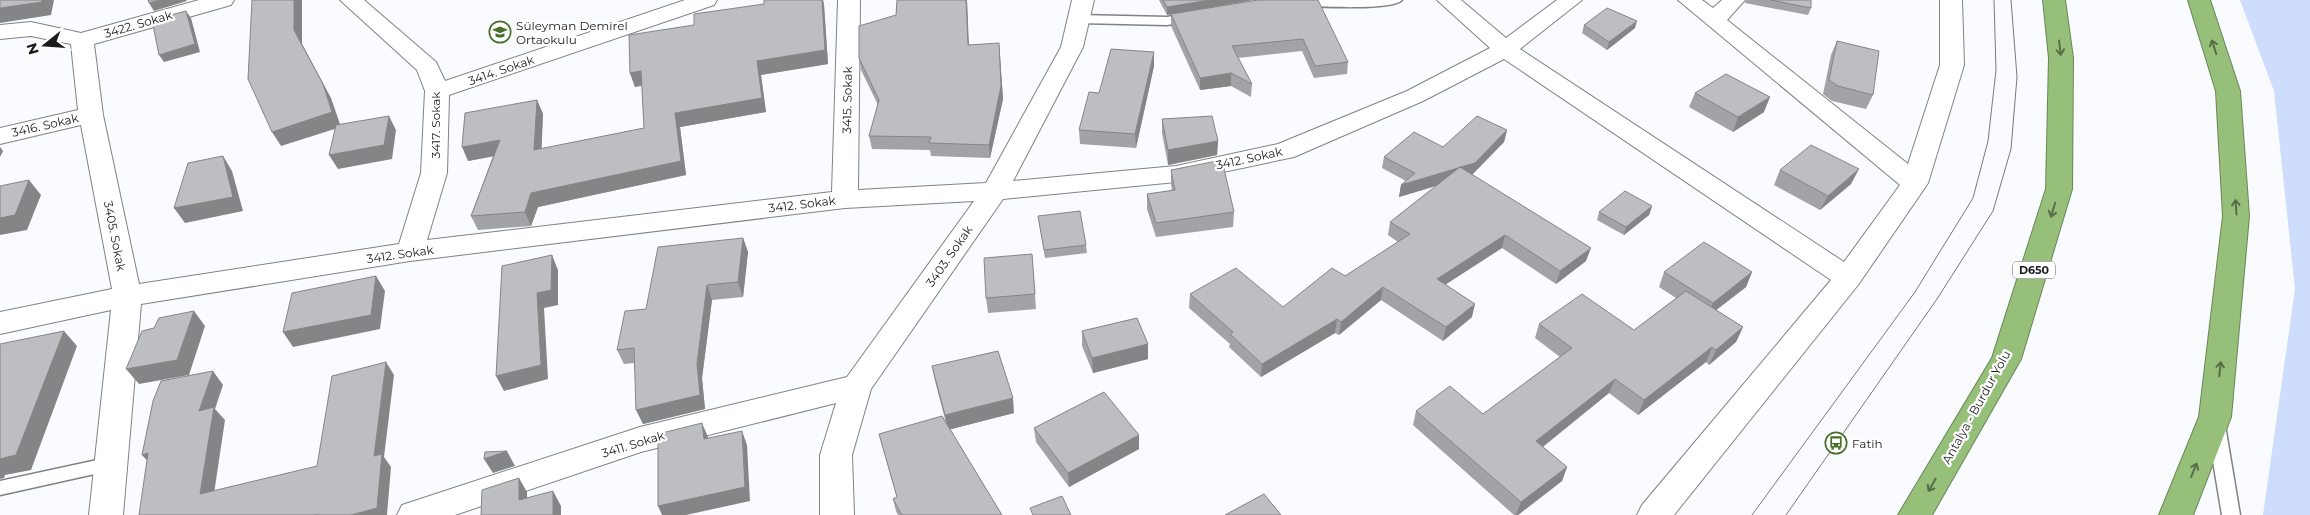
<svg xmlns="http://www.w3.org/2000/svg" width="2310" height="515" viewBox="0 0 2310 515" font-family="Montserrat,sans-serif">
<rect width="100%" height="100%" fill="#f9fbfe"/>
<path fill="#ceddfc" d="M2240,0h70v515h-47l32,-226 -21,-198z"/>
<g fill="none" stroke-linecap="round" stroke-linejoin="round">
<g stroke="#818285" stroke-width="3">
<path id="lane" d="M1293,0h109c-10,11 -86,6 -104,6l-4,-1z
M1191,13l4,1 2,3 -2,3 -28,5 -88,-2 -6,-4 6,-4 88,2z
M2216,418l6,2 3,5 15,90h-18l-15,-90 3,-5z
M111,457l6,2 3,5 -3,5 -117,26v-14z"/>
</g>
<g stroke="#818285" stroke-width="2">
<path id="street" d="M199,0h35l-3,5 -137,39 9,71 36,169 260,-40 22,-71 4,-82 -8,-21 -77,-70h24l72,62 9,19 240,-81h32l-3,5 -265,90 -2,78 -20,67 405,-48 6,-192h22l-2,190 128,-7 75,-136 11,-47h22l-11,47 -70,134 163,-15 102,-22 129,-53 83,-43 -53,-48h24l45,38 51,-38h25l-62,49 324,213 56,-77 -222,-185h24l11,8 9,-8h23l-18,20 181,144 32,-99v-65h22l2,65 -36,118 -4,6 -66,96 -184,230h-37l5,-10 189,-225 -327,-221 -81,42 -129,56 -118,25 -173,17 -132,190 -19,66 2,60h-34v-60l16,-52 -195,49 -186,63h-58l5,-10 238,-78 207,-50 127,-176 -129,7 -435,53 -269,43 -18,211h-34l22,-205 -111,24v-22l112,-23 -31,-164 -81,19v-16l78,-18 -7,-66 -40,-8 -31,3v-14l31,-3 50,11z"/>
</g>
<g stroke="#6a8658" stroke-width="2">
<path id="highway" d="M2043,0h22l8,58 -1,131 -51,170 -89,156h-34l94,-157 54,-169 3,-131z
M2188,0h22l30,91 9,125 -18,201 -38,98h-34l40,-98 24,-201 -7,-125z"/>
</g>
<use href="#lane" fill="#fff" fill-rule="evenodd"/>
<use href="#street" fill="#fff" fill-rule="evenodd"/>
<use href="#highway" fill="#96c079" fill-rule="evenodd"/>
<path stroke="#797a7c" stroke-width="1" d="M1752,515l163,-223 58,-94 15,-57 8,-71 -2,-70
M1786,515l151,-216 56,-88 18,-62 6,-72 -6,-77"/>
</g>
<path fill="#a2a3a6" d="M764,0h59l1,5 4,59 -67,11 5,37 -86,15 6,48 -148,32 -7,19 -53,4 -7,-14 22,-60 -25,5 69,-61 6,14 -2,35 103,-21 -2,-43 -7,2 -5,-14 64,-48 70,-21z
M897,0h70l2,45 31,11 3,43 -13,59 -59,-2 -1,-6 -58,-1 -3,-13 9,-31 -17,-35 -2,-12 37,-43z
M1159,0h94l-75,13 80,-13 90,62 -1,12 -33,4 -12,-27 -64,7 14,26 -1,13 -20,-11 -31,4 -29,-64v-12l-4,1z
M1746,0h65v8l-3,7 -63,-12z
M1584,25l51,3 -28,22 -25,-17z
M1837,41l36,54 -7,14 -34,-8 -9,-7 8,-39z
M1154,52v14l-18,82 -56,-4 -1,-14 20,-37z
M1695,93l69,19 -31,20 -44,-25z
M1162,119l56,22 -1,14 -49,10 -6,-32z
M1507,130l-3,12 -32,32 114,87 -30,23 -54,-36 -56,36 26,33 -29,24 -62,-41 -42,35 -4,-2 -74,44 -32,-30 1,-3 -41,-36 1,-14 93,13 62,-31 53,-34 -10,-7 2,-13 46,-36 -37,11 2,-12 5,-4 -24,-13 2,-11 59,-10z
M1171,170l63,42 -1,15 -77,10 -9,-28v-15l25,-3 -1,-7z
M1780,170l71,14 -31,26 -46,-25z
M1652,206l-3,9 -25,20 -27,-15 2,-8z
M1038,216l48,29 1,8 -42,5z
M743,238l5,14 -5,45 -31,3 -10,78 3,31 -62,15 -9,-61 -10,1 -7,-14 29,-41z
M1032,254l4,55 -48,4 -2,-15z
M1664,272h88l-6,15 -30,23 27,17 -7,15 -27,23 -3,-3 -68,53 -29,-22 -66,54 24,20 -5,14 -44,34h-4l-101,-90 3,-14 67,3 77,-57 -25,-19 4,-14 95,6 42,-32 -17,-11z
M1082,331l66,13v15l-55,14 -11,-27z
M932,366l82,47 -64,16 52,86h-104l-2,-4 -3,-12 4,-2 -18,-63 67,-11 -11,-42z
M1034,428l105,7v14l-70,38 -33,-45z"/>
<path fill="#848587" d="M42,0h12l-3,15 -51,8v-15z
M160,0h26l1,1 -33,10 -5,-8z
M294,0h8v44l29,54 10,29 -60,19 -9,-14 22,-102z
M822,0h1l1,5 4,59 -67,11 5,37 -86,15 6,48 -148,32 -7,19 -6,-14 6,-19 144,-80 82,-52z
M966,0h1l2,58 -1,-13z
M1210,0h43l-86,15v-8z
M186,11l5,7 9,34 -36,10 -5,-7z
M1637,21l-2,7 -28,22 2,-8z
M999,43l4,56 -13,59 -1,-13z
M1154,52v14l-18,82 -1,-14z
M641,71l5,14 -11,2 -5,-14z
M1231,73v13l-31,4v-12z
M1770,97l-6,15 -31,20 5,-15z
M537,100l6,14 -2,50 -7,-14z
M389,116l7,14 -4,29 -54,10 -9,-14z
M1507,130l-3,12 -32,33 -73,22 2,-12z
M500,140l6,14 -38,7 -6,-14z
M1218,141l-1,14 -49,10v-15z
M0,147l3,4 -3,6z
M223,156l9,15 11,40 -58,12 -11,-15z
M1859,169l-8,15 -31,26 8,-14z
M29,180l12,15 -14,35 -27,5v-17z
M1652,206l-3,9 -25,20 2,-8z
M1505,235l-3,13 -68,44 3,-13z
M743,238l5,14 -5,45 -5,-15z
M1591,248l-5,13 -30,23 4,-13z
M552,255l6,15v35l-14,3 4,71 -44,12 -8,-15 41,-83z
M1752,272l-6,15 -40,31 7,-15z
M376,276l9,15 -5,38 -87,18 -10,-15z
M707,285l5,15 -10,78 3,31 -62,15 -7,-14 61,-46z
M1383,287l-2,13 -42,35 2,-13z
M1475,304l-3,13 -29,24 3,-14z
M194,311l11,15 -16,49 -50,9 -13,-15z
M1337,319l-2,14 -74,44 1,-13z
M1743,327l-7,15 -27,23 7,-15z
M64,331l13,15 -46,124 -26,5 -1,3 -4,1v-20z
M1148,344v15l-55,14 -1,-15z
M1712,347l-6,15 -68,53 6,-15z
M386,362l8,13 -10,82 7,10 -4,48h-36l23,-59z
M213,371l10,14 -8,24 10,11 -13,87 -12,-13 -1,-83z
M1615,379l-6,14 -78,63 5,-15z
M1013,398l1,15 -66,17 -3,-15z
M702,423l6,14 1,16 -5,-14z
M742,431l5,14 3,56 -64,14h-24l-4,-9z
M1139,435v14l-70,38 -1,-14z
M507,451l8,15 -22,7 -9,-14z
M148,453l6,15 -12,-13z
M1567,467l-5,14 -44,34h-2l5,-13z
M519,478l8,14v22l-8,-14z
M553,491l8,15v9h-8z"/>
<path fill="#bcbec1" stroke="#848587" d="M0,0h42v2l-42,6z
M148,0h12l-11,3z
M252,0h42v30l29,54 9,28 -60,20 -24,-53z
M764,0h58l3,50 -68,11 5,37 -87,15 6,48 -150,32 -6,19 -54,4 29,-76 -38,7 3,-34 72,-13 -3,50 110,-22 -3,-57 -11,2 -1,-38 65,-10v-11l70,-10z
M897,0h69l2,45 31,-2 2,43 -12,59 -60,-2 2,-6 -62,-1 10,-36 -20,-42v-32l37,-11z
M1163,0h47l-43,7z
M1258,0h60l30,62 -33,4 -12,-27 -71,7 20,38 -21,-11 -31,5 -29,-64z
M1770,0h41v8z
M1607,8l30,13 -28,21 -25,-17z
M186,11l9,33 -36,11 -7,-35z
M1837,41l42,10 -6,44 -35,-9 -9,-6z
M1111,49l43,3 -19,82 -56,-4 10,-38 10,1z
M1726,74l44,23 -32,20 -43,-24z
M389,116l-5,29 -55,10 7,-30z
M1212,116l6,25 -50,9 -6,-31z
M1477,116l30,14 -32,33 -14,4h-1l-2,1 -57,17 14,-12 -31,-16 30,-25 29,15z
M1811,145l48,24 -31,27 -48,-26z
M223,156l10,41 -59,11 14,-45z
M1222,160l12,52 -78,11 -9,-29 28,-4 -4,-20z
M1460,167l131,81 -31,23 -55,-36 -68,44 38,25 -29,23 -63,-40 -42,35 -4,-3 -75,45 -32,-30 3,-2 -43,-38 46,-26 47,39 49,-39 13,8 65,-42 -20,-12z
M29,180l-14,35 -15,3v-32z
M1625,191l27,15 -26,21 -27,-15z
M1080,211l6,34 -42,5 -6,-34z
M743,238l-5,44 -31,3 -10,79 3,31 -64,15 -2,-62 -17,2 8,-39 21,-2 12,-62z
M1704,242l48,30 -39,31 -49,-31z
M1032,254l3,40 -49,4 -2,-40z
M552,255l-1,35 -14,3 4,72 -45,11 6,-110z
M376,276l-5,39 -88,17 9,-39z
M1686,291l57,36 -27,23 -4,-3 -68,53 -29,-21 -79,62 31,26 -46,35 -105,-91 34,-25 33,28 89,-66 -33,-24 43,-30 52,36z
M194,311l-17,49 -51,9 16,-38 12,-3 5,-10z
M1137,318l11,26 -56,14 -10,-27z
M64,331l-48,124 -16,4v-115z
M998,351l15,47 -68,17 -13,-49z
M386,362l-12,94 8,-2 -5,54 -26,7h-32v-1l-6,1h-174l9,-62 -6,2 11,-54 8,-20 52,-10 -14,40 15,-4 -14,87 117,-28 15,-90z
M1104,392l35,43 -71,38 -34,-45z
M942,416l60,99h-100l-9,-16 4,-2 -18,-63z
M702,423l2,16 38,-8 3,56 -87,19v-72z
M507,451l-23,8 1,-7z
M519,478v22l34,-9v24h-72l1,-25z
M1264,494l17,21h-56z
M1062,496l9,19h-38l-3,-7z"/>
<defs><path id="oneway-shaft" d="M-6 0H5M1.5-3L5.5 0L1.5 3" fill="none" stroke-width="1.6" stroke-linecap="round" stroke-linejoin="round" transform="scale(1.25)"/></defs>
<g stroke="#586d4a">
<use href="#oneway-shaft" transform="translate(2214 47) rotate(-108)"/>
<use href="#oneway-shaft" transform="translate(2060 48) rotate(83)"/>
<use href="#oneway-shaft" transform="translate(2236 207) rotate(-94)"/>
<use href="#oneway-shaft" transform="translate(2053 210) rotate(107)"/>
<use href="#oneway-shaft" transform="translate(2220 369) rotate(-84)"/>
<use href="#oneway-shaft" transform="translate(2194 470) rotate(-68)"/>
<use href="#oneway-shaft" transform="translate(1932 485) rotate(120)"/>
</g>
<defs>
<g id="school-ring" transform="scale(1.125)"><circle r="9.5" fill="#fff" stroke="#49702a" stroke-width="1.5"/><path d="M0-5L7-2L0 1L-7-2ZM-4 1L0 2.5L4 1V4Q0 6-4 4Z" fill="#49702a"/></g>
<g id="bus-ring" transform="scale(1.125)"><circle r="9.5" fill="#fff" stroke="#49702a" stroke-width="1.5"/><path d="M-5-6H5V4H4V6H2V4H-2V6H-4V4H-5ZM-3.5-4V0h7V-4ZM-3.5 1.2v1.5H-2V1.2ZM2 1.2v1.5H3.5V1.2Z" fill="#49702a"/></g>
</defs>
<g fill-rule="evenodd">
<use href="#school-ring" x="500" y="32"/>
<use href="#bus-ring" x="1836" y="443"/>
</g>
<g text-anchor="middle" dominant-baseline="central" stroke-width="4.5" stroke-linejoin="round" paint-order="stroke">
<rect fill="#fff" stroke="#5e5f5f" stroke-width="1" x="2013" y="261.5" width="42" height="17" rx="4"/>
<g font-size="11" font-weight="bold" fill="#191a1b">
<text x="2034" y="270">D650</text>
</g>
<g font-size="12" fill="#191a1b" stroke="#fff">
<text transform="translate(138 24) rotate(-16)">3422. Sokak</text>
<text transform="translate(501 70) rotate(-19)">3414. Sokak</text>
<text transform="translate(847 100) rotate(-89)">3415. Sokak</text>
<text transform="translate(45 125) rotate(-13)">3416. Sokak</text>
<text transform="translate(435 125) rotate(-90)">3417. Sokak</text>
<text transform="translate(1249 158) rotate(-12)">3412. Sokak</text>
<text transform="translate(802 204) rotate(-7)">3412. Sokak</text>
<text transform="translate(115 236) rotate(79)">3405. Sokak</text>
<text transform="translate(400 254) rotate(-8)">3412. Sokak</text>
<text transform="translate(949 256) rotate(-55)">3403. Sokak</text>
<text transform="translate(1976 407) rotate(-61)">Antalya - Burdur Yolu</text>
<text transform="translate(633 444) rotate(-17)">3411. Sokak</text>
</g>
<g font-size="12" fill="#191a1b" stroke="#fff" text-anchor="start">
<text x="516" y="25">Süleyman Demirel<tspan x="516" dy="14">Ortaokulu</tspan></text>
<text x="1852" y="443">Fatih</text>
</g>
</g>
<g transform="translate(45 45) rotate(253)" stroke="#ffffff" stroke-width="4" paint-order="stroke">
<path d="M0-4L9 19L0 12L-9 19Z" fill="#191a1b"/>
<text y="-8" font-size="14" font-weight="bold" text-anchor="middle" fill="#191a1b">N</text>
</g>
</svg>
